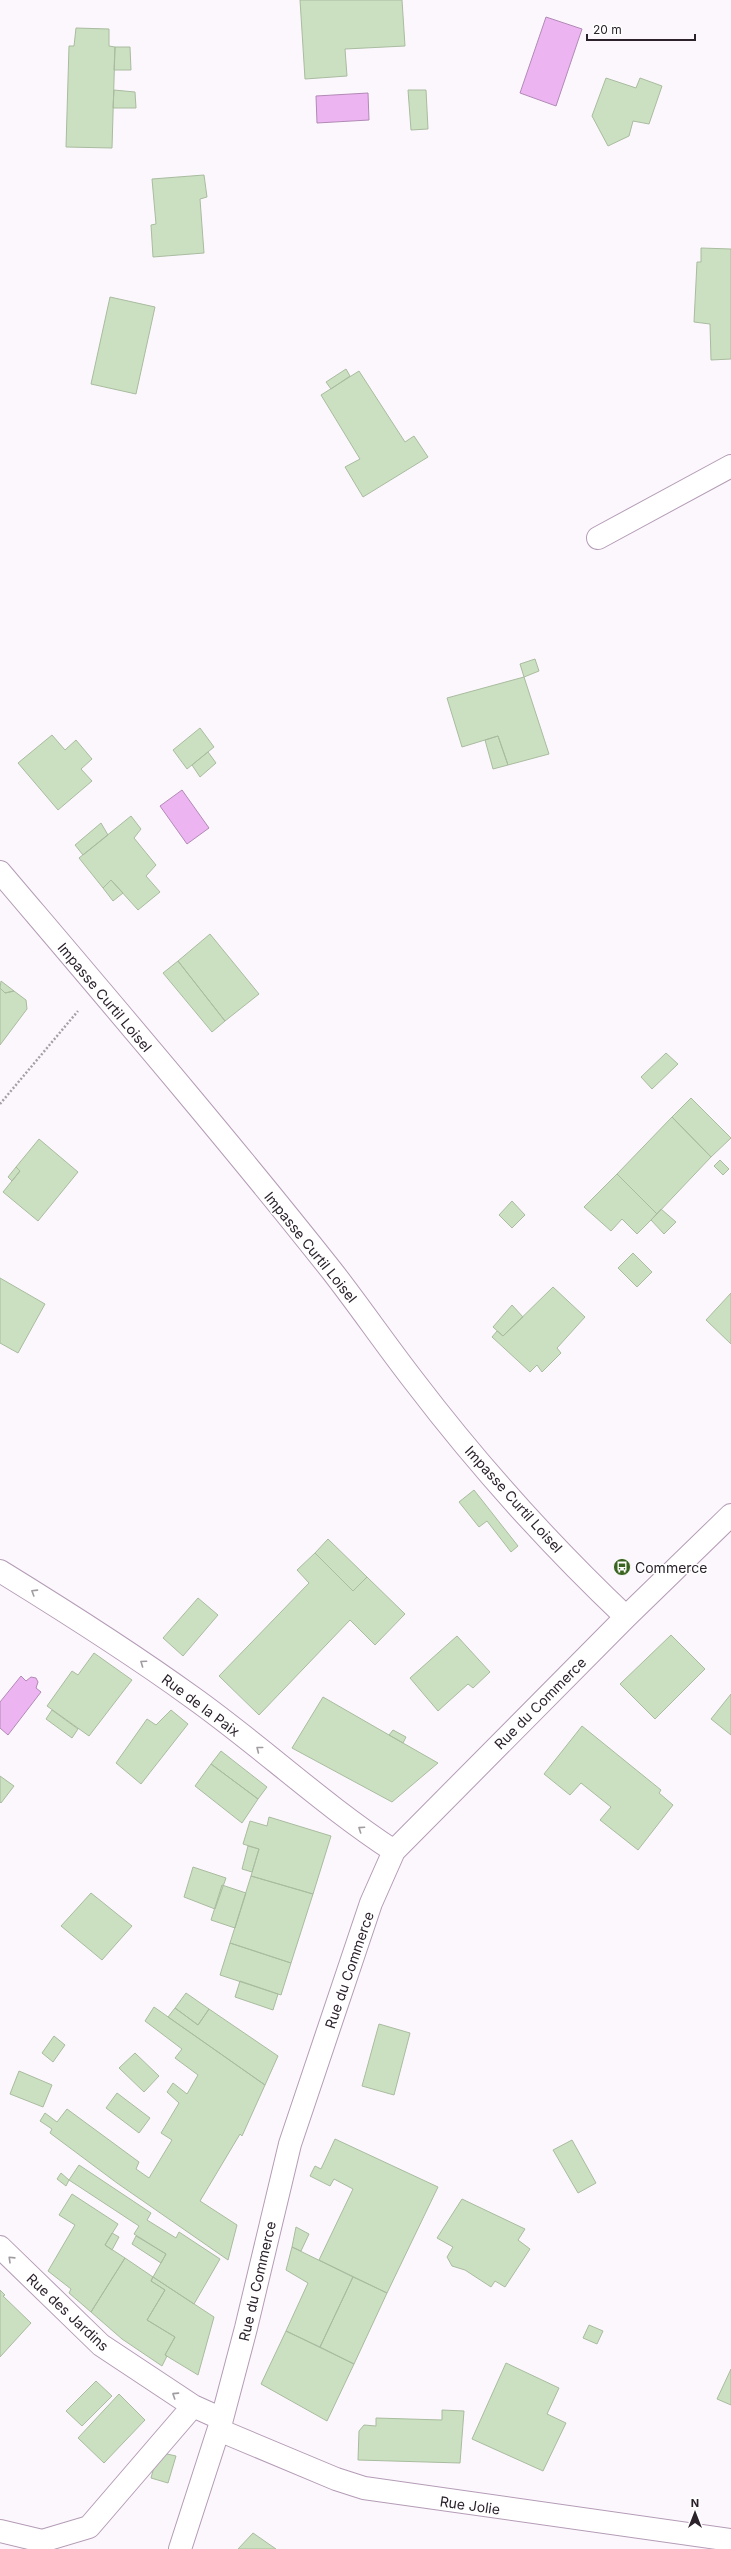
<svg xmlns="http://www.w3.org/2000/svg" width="731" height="2549" viewBox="0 0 731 2549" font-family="Inter,sans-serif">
<rect width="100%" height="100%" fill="#fcf7fd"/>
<path fill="#ecb5f1" stroke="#b289b6" d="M546,17l36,12 -26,77 -36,-13z
M368,93l1,27 -52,3 -1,-27z
M182,790l27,38 -22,16 -27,-38z
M21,1676l5,5 5,-4 5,1 2,4 -2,6 5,4 -33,43 -8,-7v-26z"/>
<path fill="#cbdfc1" stroke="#a9bc9f" d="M300,0h102l3,46 -60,3 2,27 -42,3z
M76,28l33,1v17l6,1 -3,101 -46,-1 3,-101h5z
M115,47h15l1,23h-17z
M606,78l30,10 4,-10 22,8 -13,38 -16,-3 -4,15 -21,10 -16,-30z
M114,90l21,2 1,16h-23z
M408,90h18l2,39 -17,1z
M204,175l3,22 -7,2 4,54 -51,4 -2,-32 5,-1 -4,-45z
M701,248l30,1v110l-20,1 -1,-36 -16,-2 3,-60h4z
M110,297l45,10 -19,87 -45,-10z
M346,369l4,7 -19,13 -5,-7z
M359,371l46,71 9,-6 14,21 -65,40 -18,-30 15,-8 -39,-64z
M535,659l4,12 -15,6 -4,-13z
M524,677l25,77 -41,11 -10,-29 -36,11 -15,-49z
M200,728l14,19 -27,22 -14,-19z
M52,735l13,15 11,-10 16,19 -11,10 11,12 -34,29 -40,-47z
M498,736l10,29 -15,4 -8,-29z
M208,752l8,11 -16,14 -8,-12z
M131,816l10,13 -7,9 22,27 -10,11 14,16 -22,18 -27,-30 -8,8 -24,-30z
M101,823l7,12 -25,20 -8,-10z
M111,880l12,13 -10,8 -10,-13z
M210,934l49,60 -34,27 -47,-60z
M178,961l47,60 -13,11 -49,-59z
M1,981l13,10 -9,2 -5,-5z
M0,988l5,5 9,-2 12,9 1,9 -27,36z
M666,1053l12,11 -26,25 -11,-12z
M691,1098l40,40 -20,19 -39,-40z
M672,1117l39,40 -54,57 -40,-40z
M39,1139l39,33 -40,49 -35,-29 17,-21 -4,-4z
M720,1160l9,9 -6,6 -9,-9z
M16,1167l4,4 -8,10 -4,-4z
M617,1174l40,40 -20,20 -15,-15 -11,12 -27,-24z
M512,1201l13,14 -13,13 -13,-13z
M661,1209l15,13 -12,12 -13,-14z
M633,1253l19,19 -15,15 -19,-19z
M0,1278l45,26 -27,49 -18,-10z
M553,1287l32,30 -28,31 4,5 -19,19 -5,-7 -7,7 -38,-35 5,-6 6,5z
M731,1293v51l-25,-24z
M512,1305l11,12 -20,19 -10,-9z
M474,1490l44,56 -7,6 -24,-31 -8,6 -20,-25z
M328,1539l39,38 -14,14 -38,-38z
M315,1553l38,38 14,-14 38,37 -30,31 -25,-25 -91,95 -40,-39 90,-93 -12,-13z
M198,1598l20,17 -35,41 -20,-18z
M671,1635l34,34 -50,50 -35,-35z
M457,1636l33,36 -17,16 -5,-4 -30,27 -28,-33z
M94,1653l38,27 -43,56 -42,-30 25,-35 6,4z
M731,1694v41l-20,-16z
M323,1697l66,38 49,28 -46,39 -100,-54z
M52,1710l26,19 -6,9 -26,-19z
M171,1710l17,14 -47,60 -25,-21 31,-44 9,6z
M582,1726l79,64 -2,3 14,12 -35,45 -38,-30 11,-13 -30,-24 -11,12 -26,-21z
M393,1730l13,7 -3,6 -14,-8z
M221,1751l46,36 -9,12 -47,-35z
M211,1764l47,35 -16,24 -47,-37z
M0,1776l14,10 -13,17 -1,-1z
M269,1817l62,19 -18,58 -62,-18 8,-27 -16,-5 7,-23 17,5z
M248,1846l11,3 -7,23 -10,-3z
M193,1867l33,11 -11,31 -31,-12z
M251,1876l62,18 -22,69 -61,-20z
M222,1885l24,8 -11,35 -24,-8z
M91,1893l41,33 -30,34 -41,-34z
M230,1943l61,20 -10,32 -61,-20z
M240,1981l38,13 -5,16 -38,-13z
M186,1993l23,16 -11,16 -23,-17z
M154,2007l111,78 -23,51 -2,-2 -40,67 37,24 -9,35 -111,-77 -67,-50 2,-4 -12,-8 5,-8 12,9 10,-13 72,53 -3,7 13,9 23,-38 -11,-7 18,-30 -12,-11 6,-9 14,11 11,-19 -23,-17 7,-9 -37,-28z
M175,2008l23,17 11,-16 69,47 -13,29 -97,-68z
M379,2024l31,9 -16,62 -32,-9z
M54,2036l11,9 -12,17 -11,-9z
M135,2053l24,23 -15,16 -25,-24z
M19,2071l33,14 -9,22 -33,-13z
M117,2093l33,25 -11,15 -33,-25z
M335,2139l103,48 -51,106 -68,-33 34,-71 -19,-10 -4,7 -20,-10 5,-10 6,3z
M572,2140l24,43 -18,10 -25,-43z
M79,2165l72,48 -4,7 29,18 3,-6 41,27 -26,45 -41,-27 13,-23 -32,-20 5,-8 -70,-46z
M61,2173l8,7 -3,6 -9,-7z
M72,2194l46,30 -13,21 20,13 -34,54 -22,-19 2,-4 -23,-18 27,-46 -16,-10z
M462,2199l63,30 -7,11 12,9 -25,38 -10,-6 -4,6 -26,-17 -13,-4 -5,-9 6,-10 -16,-9z
M296,2227l13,7 -8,17 -9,-4z
M112,2233l7,4 -7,13 -7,-5z
M136,2236l30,18 -5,9 -29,-19z
M292,2247l61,30 -33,70 -34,-16 22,-48 -22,-13z
M125,2258l28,19 -2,4 14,9 -18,30 28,17 -10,18 2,1 -5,10 -40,-27 -31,-27z
M153,2277l61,40 -16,58 -33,-20 10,-18 -28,-17 18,-30 -14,-9z
M353,2277l34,16 -33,71 -34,-17z
M0,2290l5,5 -2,1 28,27 -31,34z
M589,2325l14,6 -6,13 -14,-6z
M286,2331l68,33 -27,57 -66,-37z
M506,2363l53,25 -12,26 19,9 -23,48 -71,-32z
M731,2369v36l-14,-6z
M96,2381l16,15 -30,30 -16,-15z
M119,2394l26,26 -41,43 -26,-25z
M442,2410l22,1 -4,52 -102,-3 1,-29 5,-6 12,1v-8l66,2z
M158,2452l18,4 -8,27 -17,-5z
M253,2533l23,16h-38z"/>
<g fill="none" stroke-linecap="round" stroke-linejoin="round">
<g stroke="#b49cb6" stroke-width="24">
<path id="minor" d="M598,538l133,-72
M0,872c112,132 225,264 332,399 28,36 54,74 82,110 64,84 135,163 212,236
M0,1571c65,40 130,81 192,126 69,49 130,107 202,154
M0,2247l101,98 92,61 29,13
M219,2430l117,49 28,9 367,52
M0,2531l42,10 47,-14 104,-121
M180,2549l42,-130 24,-91 44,-184 81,-241 23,-52 232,-234 105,-102"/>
</g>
<path stroke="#a69fa7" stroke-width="2.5" stroke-dasharray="2 2" stroke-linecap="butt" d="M0,1104l78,-93"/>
<use href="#minor" stroke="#fff" stroke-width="22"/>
</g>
<defs><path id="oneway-chevron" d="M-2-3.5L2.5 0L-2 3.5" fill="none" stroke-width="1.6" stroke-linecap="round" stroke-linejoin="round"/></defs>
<g stroke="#a09ca0">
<use href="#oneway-chevron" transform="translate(34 1592) rotate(-148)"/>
<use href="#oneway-chevron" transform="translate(143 1663) rotate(-145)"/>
<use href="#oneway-chevron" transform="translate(259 1749) rotate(-142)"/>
<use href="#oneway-chevron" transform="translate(361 1829) rotate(-146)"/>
<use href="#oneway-chevron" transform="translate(11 2259) rotate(-136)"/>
<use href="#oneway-chevron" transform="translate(175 2395) rotate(-147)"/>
</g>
<defs>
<g id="bus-disc" transform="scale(0.9)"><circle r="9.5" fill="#3a6420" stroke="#fff"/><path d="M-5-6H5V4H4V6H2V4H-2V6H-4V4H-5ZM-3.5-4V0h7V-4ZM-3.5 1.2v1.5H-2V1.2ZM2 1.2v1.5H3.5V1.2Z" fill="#fff"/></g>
</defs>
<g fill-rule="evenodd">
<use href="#bus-disc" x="622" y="1567"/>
</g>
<g text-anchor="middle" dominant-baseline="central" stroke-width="3" stroke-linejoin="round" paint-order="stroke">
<g font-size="14" fill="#2b222c" stroke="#fff">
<text transform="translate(105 997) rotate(50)">Impasse Curtil Loisel</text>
<text transform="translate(311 1247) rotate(51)">Impasse Curtil Loisel</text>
<text transform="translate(514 1499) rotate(48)">Impasse Curtil Loisel</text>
<text transform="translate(540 1703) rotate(-45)">Rue du Commerce</text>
<text transform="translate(201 1705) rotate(37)">Rue de la Paix</text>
<text transform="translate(349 1970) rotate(-71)">Rue du Commerce</text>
<text transform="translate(257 2281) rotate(-77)">Rue du Commerce</text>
<text transform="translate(68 2312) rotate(43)">Rue des Jardins</text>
<text transform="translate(470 2505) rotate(8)">Rue Jolie</text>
</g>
<g font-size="14" fill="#2b222c" stroke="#fff" text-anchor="start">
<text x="635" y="1567">Commerce</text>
</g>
</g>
<g transform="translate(695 2513)" stroke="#ffffff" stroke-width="3" paint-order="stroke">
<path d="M0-3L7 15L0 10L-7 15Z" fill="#2b222c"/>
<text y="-6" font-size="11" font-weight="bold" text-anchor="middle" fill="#2b222c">N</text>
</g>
<path d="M587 34v6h108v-6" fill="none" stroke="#2b222c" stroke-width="2"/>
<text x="593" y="34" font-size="12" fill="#2b222c" stroke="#ffffff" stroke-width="3" paint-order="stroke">20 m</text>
</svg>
